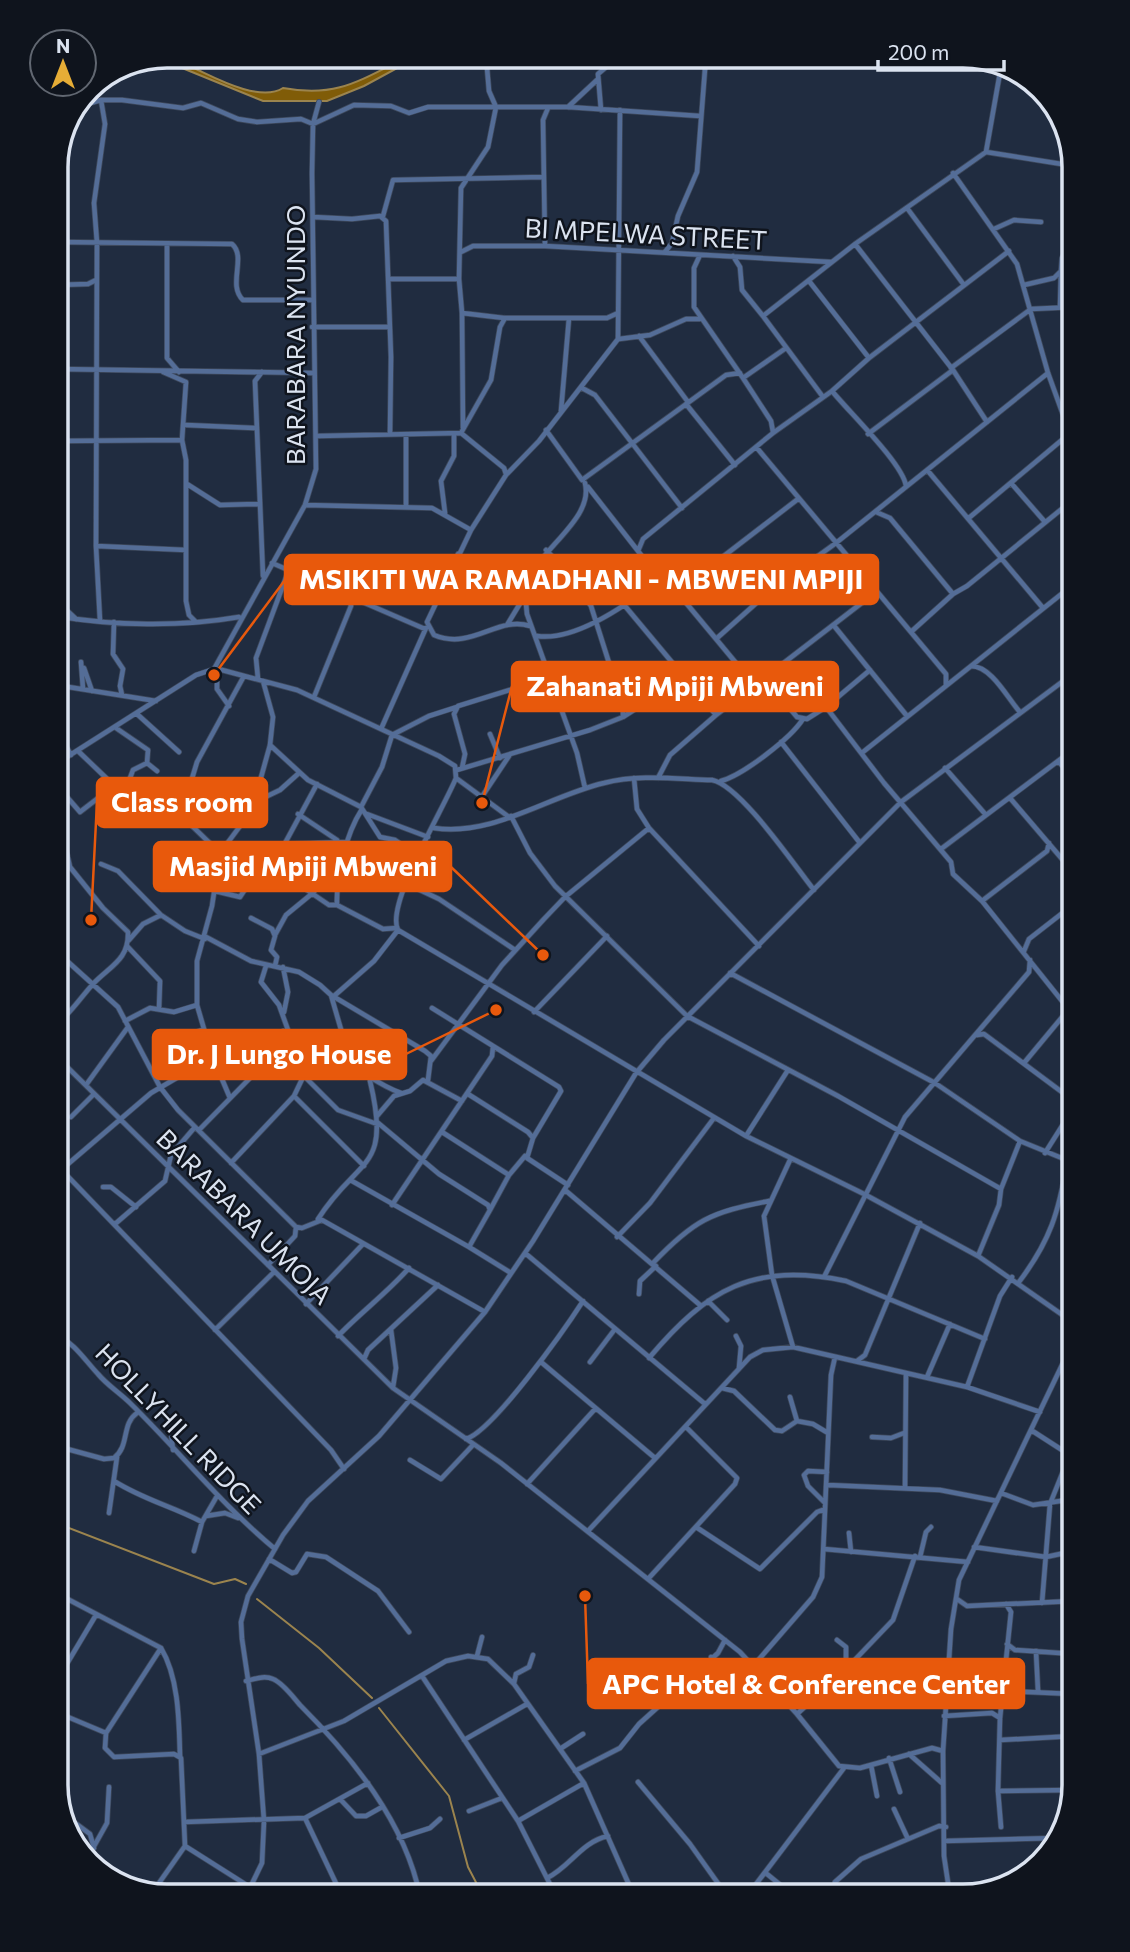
<svg xmlns="http://www.w3.org/2000/svg" width="1130" height="1952" viewBox="0 0 1130 1952" font-family="Commissioner,sans-serif">
<rect width="100%" height="100%" fill="#202c40"/>
<path fill="#805c08" stroke="#9b844e" stroke-width="2" d="M168,56c11,0 20,9 30,14 21,10 63,32 85,18 49,9 71,-4 114,-26l4,-6h6l-6,10 -37,20 -37,15h-64l-103,-42z"/>
<g fill="none" stroke-linecap="round" stroke-linejoin="round">
<path stroke="#9b844e" stroke-width="2" d="M56,1523l158,61 21,-5 11,5
M257,1599l62,49 53,50
M379,1708l70,88 19,71 12,23"/>
<g stroke="#3e495c" stroke-width="6">
<path id="minor" d="M486,56l3,35 7,16h72l132,9
M680,56l26,2
M81,106l20,-6h21l61,8 18,-5 37,16 19,3 44,-3 12,5 41,-19 37,1 18,7 19,-6h68l-8,40 -27,41 -2,91 3,34 42,5h103l11,-5
M568,107l29,-27
M601,110l-3,-36 21,-18
M986,152l15,-85
M953,173l64,91 31,109 26,72
M907,208l57,77
M383,216l10,-36 150,-3
M313,217l39,2 28,-3 6,5 5,136 -1,76
M994,229l20,-9 27,2
M56,242l176,2c15,13 -5,41 11,56h70
M167,244v114l12,14
M855,244l98,126 34,52
M545,246l-2,-126 5,-12
M1009,251l-140,107 -37,33 -59,42 -130,106 -5,12 22,28 17,13 64,77 35,23 21,25 10,2 19,-12 58,76 67,79 2,12 29,27 92,115
M461,252l12,-6h72l286,16
M665,252l7,-9 6,-27 19,-44 9,-116
M700,255l-6,13v39l49,71 28,43 2,11
M733,256l7,11 2,23 21,26
M390,279h69
M809,281l60,77
M56,285l32,-1 8,-4
M1060,307l1,-36
M462,313l1,115
M312,327h76
M639,336l49,66
M619,339l31,-4 36,-16h14
M951,368l80,-59 43,-2
M56,369l256,4
M163,372l23,10 -4,58 4,20v141l3,14 7,7
M262,372l-7,9 8,195
M743,378l43,-30
M582,388l13,7 87,113
M832,391c17,21 71,73 74,95
M823,397l-60,-81 92,-72 131,-92 88,14 -6,79 -6,13 -1,13 -7,7 -30,7
M686,404l49,61
M561,411l8,-93
M186,425l68,3
M546,430l36,50
M461,433l30,-53 9,-53 5,-9
M868,434l85,-64
M317,436l144,-3 43,35 2,6
M56,441l126,-1
M757,448l189,226v11
M928,471l115,137
M582,480l144,-105 14,-2
M1011,483l34,39
M187,484l33,21 40,-1
M588,487l50,64
M305,505l127,3 39,22
M406,506v-71
M876,512l14,6 63,76
M445,513l-4,-32 13,-25v-21
M970,517l99,-83
M60,523v81l16,15
M96,546l90,4
M546,550l17,17 28,39 32,101v10
M458,554l20,15 9,1
M272,563l153,66
M677,592l121,-93
M625,606l91,109
M56,616c58,10 125,11 183,1
M100,621l-4,-75 1,-303 -3,-40 11,-79 -4,-24
M114,622l-1,32 10,15 -3,17 2,9
M507,625l17,-28
M530,626c-32,-11 -58,25 -96,9l-7,-13 44,-92 35,-55 33,-34 79,-102 2,-229
M835,627l72,89
M912,631l41,-37 14,-8 107,-87
M537,636c40,6 94,-34 123,-57
M716,639l55,-49 65,-47 212,-170
M81,662l2,27
M971,666c20,0 36,31 48,45
M84,668l8,23
M214,669l91,-164 11,-36 -4,-296 1,-49 6,-22
M217,669v20l12,17
M258,679l-2,-21 32,-86
M1066,680l8,12
M56,685l100,16
M314,697l37,-91 -2,-8
M826,707l44,-37
M137,714l42,38
M116,728l32,22 -1,13 10,8
M381,729l45,-101
M490,734l10,24
M56,741l10,5 5,9
M781,742l79,101
M270,745l38,35 53,27 19,30 15,3 23,16
M78,751l46,44 64,27 32,31
M863,752l211,-168
M1058,761l16,18
M56,764l140,-89 18,-6 8,1 75,20 142,66 16,10 1,12c-12,30 -71,127 -58,152l348,206 118,58 114,62 96,67
M462,768l3,-14 -11,-40 4,-8 81,-25 8,-10
M945,768l41,47
M457,770l133,-40 33,-13 14,-9 38,-41
M456,778l53,39
M634,778l3,31 12,19 110,118
M658,778l12,-23 46,-40 160,-123
M721,781c22,-6 70,-43 82,-62
M244,788l13,1
M585,788l-8,-35 -50,-139c-1,-11 -3,-23 1,-33 14,-34 66,-63 57,-98
M124,794l9,-24 14,-7
M483,795l26,-39
M56,797h11l13,15 35,-27
M1010,798l64,75
M257,801l23,-11 19,-17
M361,807l21,-40 10,-32 37,-19 28,-9
M362,809c-16,25 -26,66 -25,96l46,24 14,-1
M298,814l39,26
M367,814l61,23
M230,816l13,4
M511,816l19,37 25,33 132,130 151,80 163,93 -2,16 -21,51
M180,818l17,-56 47,-86
M434,828c59,9 114,-32 170,-45 35,-9 72,-4 108,-3 28,5 82,85 102,110
M284,845l33,-61
M941,849l133,-100
M261,853l27,-9 60,-2
M101,864l17,7 42,43
M262,877l42,11 25,17h8
M405,883l34,16 76,51
M215,891l25,6 15,-23
M982,901l65,-50 2,-8
M251,918l21,11 3,7 -4,14 6,7 -2,9
M275,935l11,-20 28,-23
M206,937l45,24 48,11 21,13 11,10 20,69
M129,940l14,-16 18,-9 24,16 20,8
M127,946l33,35 -1,28
M56,951l62,56 42,80 18,23 118,117 6,1 20,-8 163,92
M1024,951l5,-12 45,-35
M266,966l-5,16 18,23 9,25
M283,967l5,25 -4,20
M730,973l205,110 85,58 54,22
M331,995l94,56 6,5 -3,24
M334,996l40,-35 24,-31
M432,1008l127,79 2,4 -28,47
M534,1012l73,-76
M125,1021l25,-13 24,4 23,-7
M56,1025c15,-12 25,-28 37,-41 17,-18 36,-24 35,-52l-25,-24 -33,-41 -4,-18 -10,-15
M977,1035l7,-1 90,67
M56,1056l337,332 108,75 239,189 57,62 42,52 21,2 72,-20 11,3
M431,1061l71,-96 42,-46 21,-22 84,-69
M1024,1063l44,-53
M305,1077l33,33 39,14
M86,1085l42,-58
M468,1094l60,38 5,6 -6,20 41,27
M294,1096l70,70
M230,1098l-19,-45 -14,-48v-44l15,-55 8,-53 32,-43 18,-65 3,-28 -10,-36
M377,1116l17,-20 16,-5 13,-11 39,21
M71,1117l22,-22
M377,1122l62,52 49,31 2,5 -21,37 42,26
M199,1130l54,-55 13,-24 9,-6 8,-14 8,2 4,26 10,14 34,-13c23,9 38,25 62,33
M442,1132l67,43
M746,1136l42,-66
M1045,1153l29,-46
M790,1160l-26,56 8,59 21,72
M231,1163l63,-67 11,-23
M56,1164l275,286 13,19
M61,1170l90,-77 29,-17 6,-14 3,-27 15,-6
M352,1181l117,66
M103,1187h8l25,20
M1001,1189l19,-48
M565,1190l135,115
M392,1205l100,-149 1,-9
M490,1210l19,-35 16,-19
M318,1219c40,-63 74,-47 52,-138
M115,1224l50,-43 6,-26 24,-28
M617,1237l33,-34 64,-85
M525,1253l180,151
M653,1263c41,-43 58,-51 116,-62
M268,1265l27,-29 1,-9
M824,1277l81,-160 124,-145 1,-12
M1019,1282c31,-41 40,-70 48,-120
M639,1294l1,-13 16,-15
M708,1301l19,19
M306,1304l57,-60
M215,1330l59,-58
M391,1330l5,38 -3,19
M56,1334c19,10 28,25 42,40 9,11 22,19 32,29 49,48 92,102 145,146
M338,1336c23,-24 49,-43 71,-68
M736,1336l5,10 -2,22
M649,1358c58,-69 104,-96 197,-77l139,58
M364,1359l4,-9 70,-65
M857,1361l8,-6 55,-132
M541,1362l114,96
M590,1362l25,-33
M927,1377l23,-53
M967,1387l33,-91 12,-19
M722,1388l12,3 41,39 7,1 15,-10 16,3 15,9
M790,1397l7,24
M170,1425l3,25
M1031,1430l31,20 12,-1
M872,1437l19,1 13,-5
M466,1439c27,-8 99,-110 117,-138
M56,1446l48,13 10,-1c16,-12 7,-34 23,-45
M410,1460l31,19 31,-33
M1063,1473l11,22
M114,1481c30,19 58,25 88,41
M527,1484l68,-75
M828,1485l112,5 57,11
M905,1488l1,-114
M1001,1493l32,12 41,-6
M825,1503l-17,-17 -4,-11 4,-4 19,1
M109,1513l8,-56
M206,1516l19,-3 13,5
M696,1527l64,42 57,-57 8,-3
M588,1531l162,-174 13,-7 30,-3 174,40 73,25
M849,1533l2,19
M974,1547l72,10 28,-6
M824,1549l144,13
M194,1551l8,-29 15,-26
M920,1557l6,-25 5,-5
M269,1559l23,14 4,-1 11,-18 19,3 52,34 31,41
M648,1579l87,-95 2,-6 -51,-51
M56,1593l105,55c18,30 18,74 19,108
M957,1599l10,7 107,-5
M1042,1603l8,-99 18,-45 6,-2
M837,1640l9,7v22
M1007,1644l8,6 59,4
M1036,1651l2,40
M477,1656l5,-19
M754,1665l59,-68 9,-20 9,-202 4,-18
M422,1676l96,145 38,75
M246,1681c9,-2 18,-6 27,-2 10,4 20,18 27,26 52,52 105,117 120,191
M56,1682l40,-67
M514,1683l2,-9 13,-7 4,-12
M1002,1691l72,3
M705,1698c-5,-17 9,-25 6,-41
M56,1712l50,21
M797,1714l49,-45 47,-49 22,-64
M944,1716l48,-3 8,5
M464,1740l63,-36
M1000,1740l74,-4
M560,1749l23,-15
M259,1754l85,-33 102,-60 22,-5 20,3 26,25 70,99 50,113
M909,1754l33,29
M889,1758l11,34
M871,1765l6,31
M575,1771l45,-23 19,-24 79,-71 7,-13
M638,1782l52,62 37,52
M998,1791l75,-1
M340,1799l16,17h10l16,-9
M894,1809l14,30
M469,1811l33,-13
M63,1814l27,20 4,14
M305,1818l37,78
M518,1821l66,-38
M184,1822l121,-4 63,-35
M1001,1827l-3,-36 2,-73 11,-106 -5,-8
M399,1838l31,-10 10,-9
M944,1841l114,-3
M185,1846l79,50
M88,1857l19,-34 2,-36
M767,1874l27,22
M547,1878c23,-11 34,-36 61,-42
M835,1882l26,-23 78,-33 7,1
M152,1893l33,-47 -4,-88 -7,-4 -60,3 -9,-9 1,-15 55,-85
M246,1896l16,-33 2,-42 -5,-67 -17,-115 -1,-17 7,-26 35,-61 25,-34 71,-65 106,-124 48,-71 103,-168 28,-33 237,-238 173,-129
M747,1896l97,-128
M933,1896l15,-3
M950,1896l-6,-40 -1,-105 8,-122 8,-49 115,-240"/>
</g>
<use href="#minor" stroke="#546d97" stroke-width="4.5"/>
</g>
<g text-anchor="middle" dominant-baseline="central" stroke-width="5" stroke-linejoin="round" paint-order="stroke">
<g font-size="26" fill="#dbe3f0" stroke="#0f141d">
<text transform="translate(646 233) rotate(3)">BI MPELWA STREET</text>
<text transform="translate(294 335) rotate(-90)">BARABARA NYUNDO</text>
<text transform="translate(245 1216) rotate(45)">BARABARA UMOJA</text>
<text transform="translate(179 1428) rotate(46)">HOLLYHILL RIDGE</text>
</g>
</g>
<path d="M0 0H1130V1952H0ZM167 68H963A99 99 0 0 1 1062 167V1785A99 99 0 0 1 963 1884H167A99 99 0 0 1 68 1785V167A99 99 0 0 1 167 68Z" fill="#0f141d" fill-rule="evenodd"/>
<path fill="none" stroke="#dbe3f0" stroke-width="3.5" d="M167 68H963A99 99 0 0 1 1062 167V1785A99 99 0 0 1 963 1884H167A99 99 0 0 1 68 1785V167A99 99 0 0 1 167 68Z"/>
<path fill="none" stroke="#e8590c" stroke-width="2.5" d="M214 675L285 580M482 803L512 686M91 920L97 802M543 955L451 867M496 1010L406 1054M585 1596L588 1684"/>
<g fill="#e8590c" stroke="#0f141d" stroke-width="2.5">
<circle cx="214" cy="675" r="7"/>
<circle cx="482" cy="803" r="7"/>
<circle cx="91" cy="920" r="7"/>
<circle cx="543" cy="955" r="7"/>
<circle cx="496" cy="1010" r="7"/>
<circle cx="585" cy="1596" r="7"/>
</g>
<g fill="#e8590c" stroke="#e8590c" stroke-width="2.5">
<rect x="285" y="555" width="593" height="49" rx="7"/>
<rect x="512" y="662" width="326" height="49" rx="7"/>
<rect x="97" y="778" width="170" height="49" rx="7"/>
<rect x="154" y="842" width="297" height="49" rx="7"/>
<rect x="153" y="1030" width="253" height="49" rx="7"/>
<rect x="588" y="1659" width="436" height="49" rx="7"/>
</g>
<g font-size="28" text-anchor="middle" font-weight="bold" fill="#fff">
<text x="581" y="589">MSIKITI WA RAMADHANI - MBWENI MPIJI</text>
<text x="675" y="696">Zahanati Mpiji Mbweni</text>
<text x="182" y="812">Class room</text>
<text x="303" y="876">Masjid Mpiji Mbweni</text>
<text x="279" y="1064">Dr. J Lungo House</text>
<text x="806" y="1694">APC Hotel &amp; Conference Center</text>
</g>
<g transform="translate(63 63)"><circle r="33" fill="#0f141d" stroke="#616771" stroke-width="2"/>
<path d="M0-5L12 26L0 18L-12 26Z" fill="#e6ad36"/>
<text y="-10" font-size="19" font-weight="bold" text-anchor="middle" fill="#dbe3f0">N</text>
</g>
<path d="M878 60v10h126v-10" fill="none" stroke="#dbe3f0" stroke-width="3.5"/>
<text x="888" y="60" font-size="21" fill="#dbe3f0" stroke="#0f141d" stroke-width="5" paint-order="stroke">200 m</text>
</svg>
